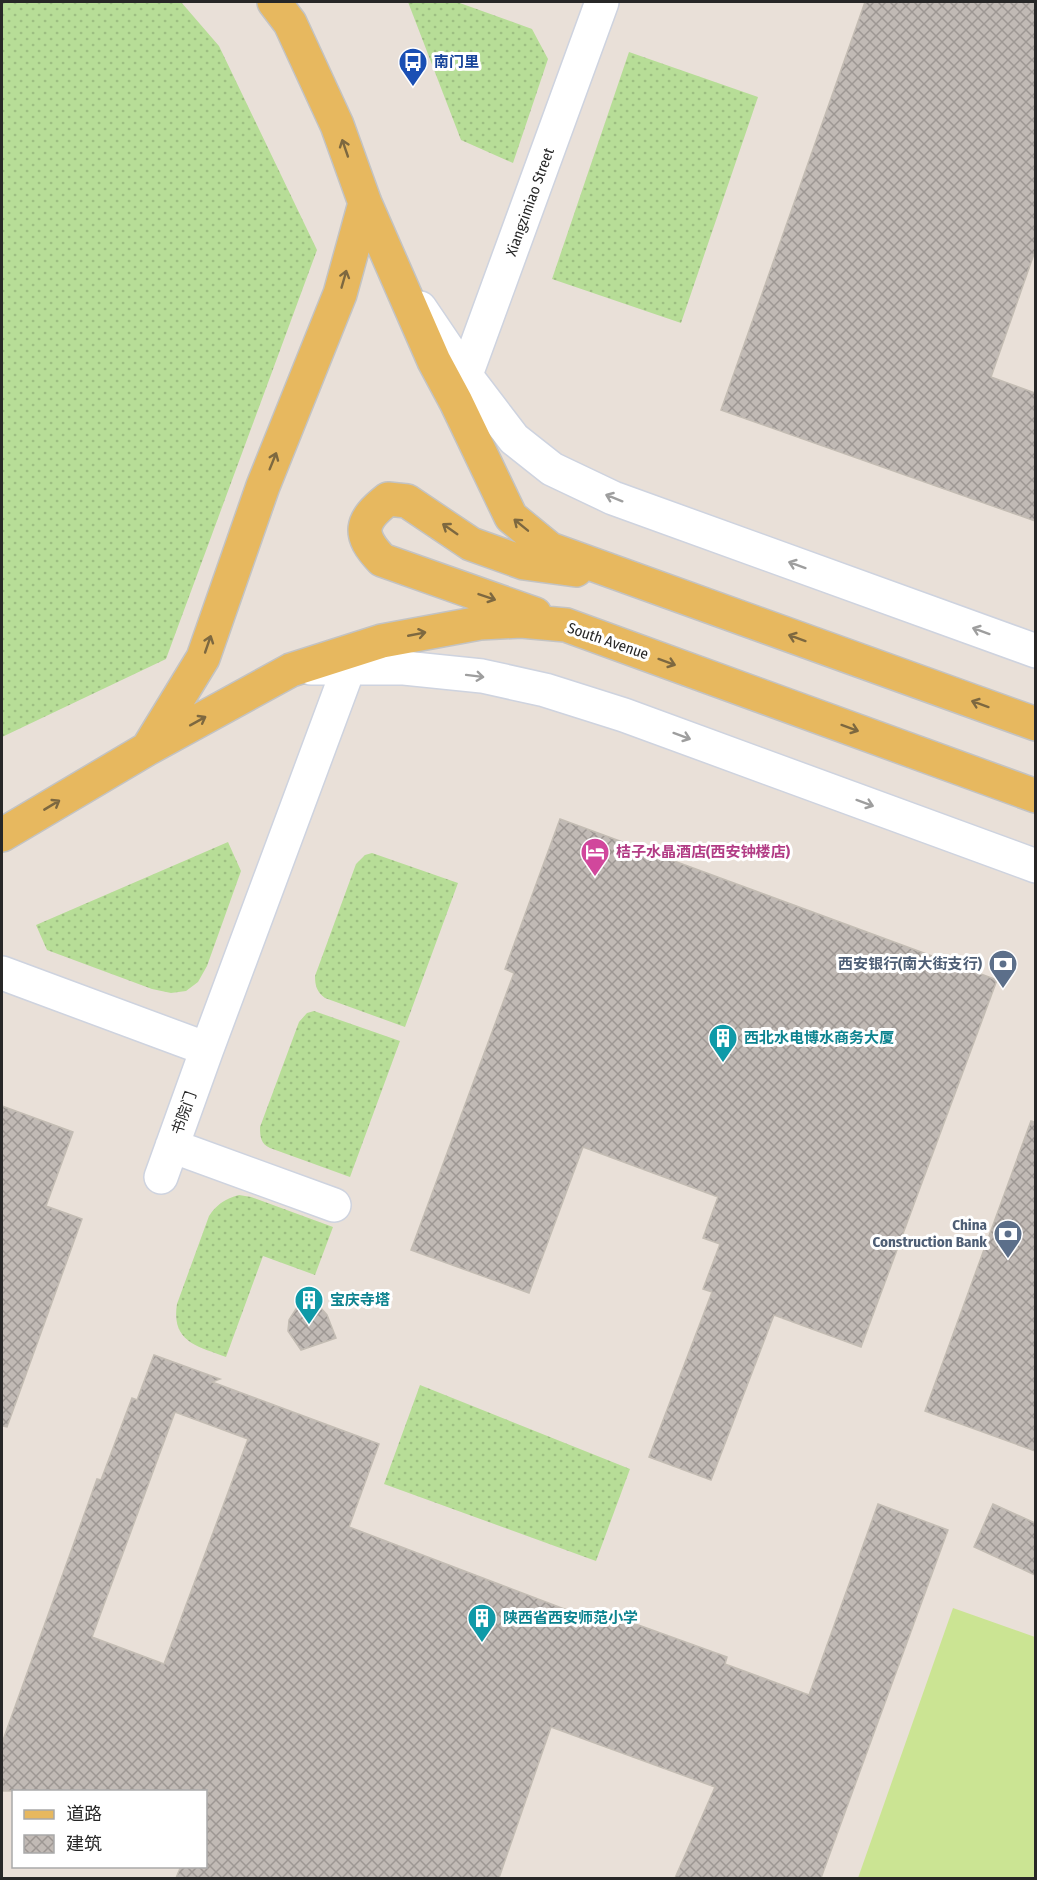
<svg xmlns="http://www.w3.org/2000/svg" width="1037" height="1880" viewBox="0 0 1037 1880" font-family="'Fira Sans Condensed','Noto Sans SC',sans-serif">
<defs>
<pattern id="grass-dots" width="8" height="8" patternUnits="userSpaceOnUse" patternTransform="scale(1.5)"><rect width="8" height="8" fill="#b7dd97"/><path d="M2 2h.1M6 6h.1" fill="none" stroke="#9dbe82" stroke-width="1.8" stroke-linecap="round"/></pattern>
<pattern id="building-cross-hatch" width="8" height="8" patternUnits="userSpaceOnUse" patternTransform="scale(1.5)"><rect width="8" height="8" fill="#c1bab5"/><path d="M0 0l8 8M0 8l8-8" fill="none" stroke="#9d9793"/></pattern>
</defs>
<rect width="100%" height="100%" fill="#e9e0d8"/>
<path fill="url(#grass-dots)" d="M2,2h179l38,44 98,204 -151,409 -164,78z
M408,2h49l75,27 16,30 -35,104 -52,-23z
M629,52l129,45 -77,226 -129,-44z
M228,842l13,29 -34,95 -9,16 -12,9 -15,2 -19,-4 -105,-39 -11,-25z
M372,853l86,30 -53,144 -80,-29c-8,-6 -10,-12 -10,-22l41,-112 9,-9z
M314,1011l86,30 -50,136 -80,-29c-9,-4 -10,-11 -10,-21l39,-105 8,-9z
M239,1195l12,2 82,30 -18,48 -52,-19 -37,101c-29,-11 -55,-15 -49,-53l32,-88c8,-12 16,-17 30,-21z
M420,1385l210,84 -34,92 -212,-77z"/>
<path fill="#cbe493" d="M953,1608l82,29v241h-177z"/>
<path fill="url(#building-cross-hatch)" stroke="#c3bcb3" stroke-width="1.5" fill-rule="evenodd" d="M865,2h170v249l-44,126 44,16v128l-314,-111z
M560,819l437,161 -136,367 -87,-32 -63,165 -62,-23 63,-165 -9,-3 17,-45 -17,-6 15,-41 -135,-50 -54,146 -118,-43 103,-277 -9,-4z
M2,1106l71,26 -27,74 36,13 -75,208 -5,-1z
M1031,1121l4,1v329l-110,-40z
M309,1305l11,2 7,8 9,23 -35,12 -13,-19 1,-11 7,-11z
M154,1355l66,24 -8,3 167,62 -30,83 252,96 4,-10 122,44 -2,7 84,31 69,-191 70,26 -127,348h-146l40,-91 -164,-60 -52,151h-323l5,-12h25v-67l2,-8h-206v-48l95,-264 4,1 31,-82 5,2zM175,1412l73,27 -84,225 -72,-27z
M993,1504l42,19v52l-61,-28z"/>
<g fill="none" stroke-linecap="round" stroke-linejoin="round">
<g stroke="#ced3df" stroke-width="36">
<path id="minor" d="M420,308l46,68 48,63 38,30 61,29 423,153
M460,391l142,-389
M311,668h93l78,8 63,14 79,25 412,151
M2,973l205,76 142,-382 17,-13
M172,1146l162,59
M161,1177l46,-128"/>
</g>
<g stroke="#c3c3c3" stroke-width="36">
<path id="major" d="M274,2l16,21 47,102 28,78 69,158 22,41 55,115 39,32 486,175
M535,614l-153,-54c-25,-26 -22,-39 6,-61l19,2 64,43 53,19 52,7
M148,748l55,-90 60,-172 77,-192 25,-91
M2,835l145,-86 144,-79 91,-29 98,-18 41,-2 45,4 470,171"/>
</g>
<use href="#minor" stroke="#fff" stroke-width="33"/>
<use href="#major" stroke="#e7b85f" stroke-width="33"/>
</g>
<defs><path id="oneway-shaft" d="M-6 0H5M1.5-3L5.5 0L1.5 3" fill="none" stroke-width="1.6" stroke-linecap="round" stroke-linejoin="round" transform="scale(1.5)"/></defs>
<g stroke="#7d6840">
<use href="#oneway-shaft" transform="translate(345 148) rotate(-109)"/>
<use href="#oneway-shaft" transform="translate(344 279) rotate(-74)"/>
<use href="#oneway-shaft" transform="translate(273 461) rotate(-68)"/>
<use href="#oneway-shaft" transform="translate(521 525) rotate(-141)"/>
<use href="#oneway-shaft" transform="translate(450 529) rotate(-145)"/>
<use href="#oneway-shaft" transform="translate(487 597) rotate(19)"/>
<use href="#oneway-shaft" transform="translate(417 634) rotate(-11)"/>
<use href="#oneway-shaft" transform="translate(797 638) rotate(-160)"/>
<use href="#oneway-shaft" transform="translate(208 644) rotate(-71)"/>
<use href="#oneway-shaft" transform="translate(667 662) rotate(20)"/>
<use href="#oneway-shaft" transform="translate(980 704) rotate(-160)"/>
<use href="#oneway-shaft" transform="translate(198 721) rotate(-29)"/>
<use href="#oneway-shaft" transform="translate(850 728) rotate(20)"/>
<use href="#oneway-shaft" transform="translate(52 805) rotate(-31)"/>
</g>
<g stroke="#9e9e9e">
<use href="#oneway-shaft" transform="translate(614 498) rotate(-158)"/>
<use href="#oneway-shaft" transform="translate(797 565) rotate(-160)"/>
<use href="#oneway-shaft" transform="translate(981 631) rotate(-160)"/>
<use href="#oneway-shaft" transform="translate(475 676) rotate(7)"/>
<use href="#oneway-shaft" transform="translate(682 736) rotate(20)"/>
<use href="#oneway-shaft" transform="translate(865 803) rotate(20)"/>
</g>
<defs>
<g id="bus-pin" transform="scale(1.5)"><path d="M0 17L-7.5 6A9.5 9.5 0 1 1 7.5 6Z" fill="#1a4fb4" stroke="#fff"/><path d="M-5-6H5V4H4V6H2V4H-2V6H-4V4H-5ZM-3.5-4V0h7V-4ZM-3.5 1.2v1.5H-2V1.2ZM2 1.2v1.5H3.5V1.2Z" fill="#fff"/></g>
<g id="hotel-pin" transform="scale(1.5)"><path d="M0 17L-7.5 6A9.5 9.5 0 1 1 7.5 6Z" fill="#d1479c" stroke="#fff"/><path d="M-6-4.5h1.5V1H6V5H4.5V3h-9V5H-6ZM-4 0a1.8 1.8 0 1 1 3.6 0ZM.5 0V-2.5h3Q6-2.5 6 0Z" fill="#fff"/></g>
<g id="bank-pin" transform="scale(1.5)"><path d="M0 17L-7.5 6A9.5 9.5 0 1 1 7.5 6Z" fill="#5c6f8a" stroke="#fff"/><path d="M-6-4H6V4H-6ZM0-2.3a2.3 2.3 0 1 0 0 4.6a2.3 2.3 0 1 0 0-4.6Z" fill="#fff"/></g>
<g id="building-pin" transform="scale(1.5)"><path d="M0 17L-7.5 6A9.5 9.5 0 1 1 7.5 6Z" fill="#0f9aa8" stroke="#fff"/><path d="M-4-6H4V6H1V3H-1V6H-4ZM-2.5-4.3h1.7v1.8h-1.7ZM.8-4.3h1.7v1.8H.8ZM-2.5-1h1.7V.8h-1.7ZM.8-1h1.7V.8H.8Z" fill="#fff"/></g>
</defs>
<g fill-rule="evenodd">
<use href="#bus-pin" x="413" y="62"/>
<use href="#hotel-pin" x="595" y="852"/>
<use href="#bank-pin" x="1003" y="964"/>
<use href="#building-pin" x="723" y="1038"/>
<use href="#bank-pin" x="1008" y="1234"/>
<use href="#building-pin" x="309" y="1300"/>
<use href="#building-pin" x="482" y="1618"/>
</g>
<g text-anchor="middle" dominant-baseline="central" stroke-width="6" stroke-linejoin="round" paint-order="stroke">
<g font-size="15" font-weight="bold" fill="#164399" stroke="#fff" text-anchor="start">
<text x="434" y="62">南门里</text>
</g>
<g font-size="15" fill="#272727" stroke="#fff">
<text transform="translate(530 202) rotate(-70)">Xiangzimiao Street</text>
<text transform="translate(608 641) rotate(19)">South Avenue</text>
<text transform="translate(184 1113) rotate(-70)">书院门</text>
</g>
<g font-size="15" font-weight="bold" fill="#b23c85" stroke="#fff" text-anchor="start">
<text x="616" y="852">桔子水晶酒店(西安钟楼店)</text>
</g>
<g font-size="15" font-weight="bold" fill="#4e5e75" stroke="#fff" text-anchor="end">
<text x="982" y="964">西安银行(南大街支行)</text>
<text x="987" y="1225">China<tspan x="987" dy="17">Construction Bank</tspan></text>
</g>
<g font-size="15" font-weight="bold" fill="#0d838f" stroke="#fff" text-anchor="start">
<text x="744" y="1038">西北水电博水商务大厦</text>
<text x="330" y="1300">宝庆寺塔</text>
<text x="503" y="1618">陕西省西安师范小学</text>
</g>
</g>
<rect width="1037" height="1880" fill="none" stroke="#272727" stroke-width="6"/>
<rect x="12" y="1790" width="195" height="78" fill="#ffffff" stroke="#a9a9a9" stroke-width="1.5"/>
<rect x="24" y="1810" width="30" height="9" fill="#e7b85f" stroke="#a9a9a9" stroke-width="1.5"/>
<text x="66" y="1820" font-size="18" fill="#272727">道路</text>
<rect x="24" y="1835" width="30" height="18" fill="url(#building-cross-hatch)" stroke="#a9a9a9" stroke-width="1.5"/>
<text x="66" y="1850" font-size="18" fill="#272727">建筑</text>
</svg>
